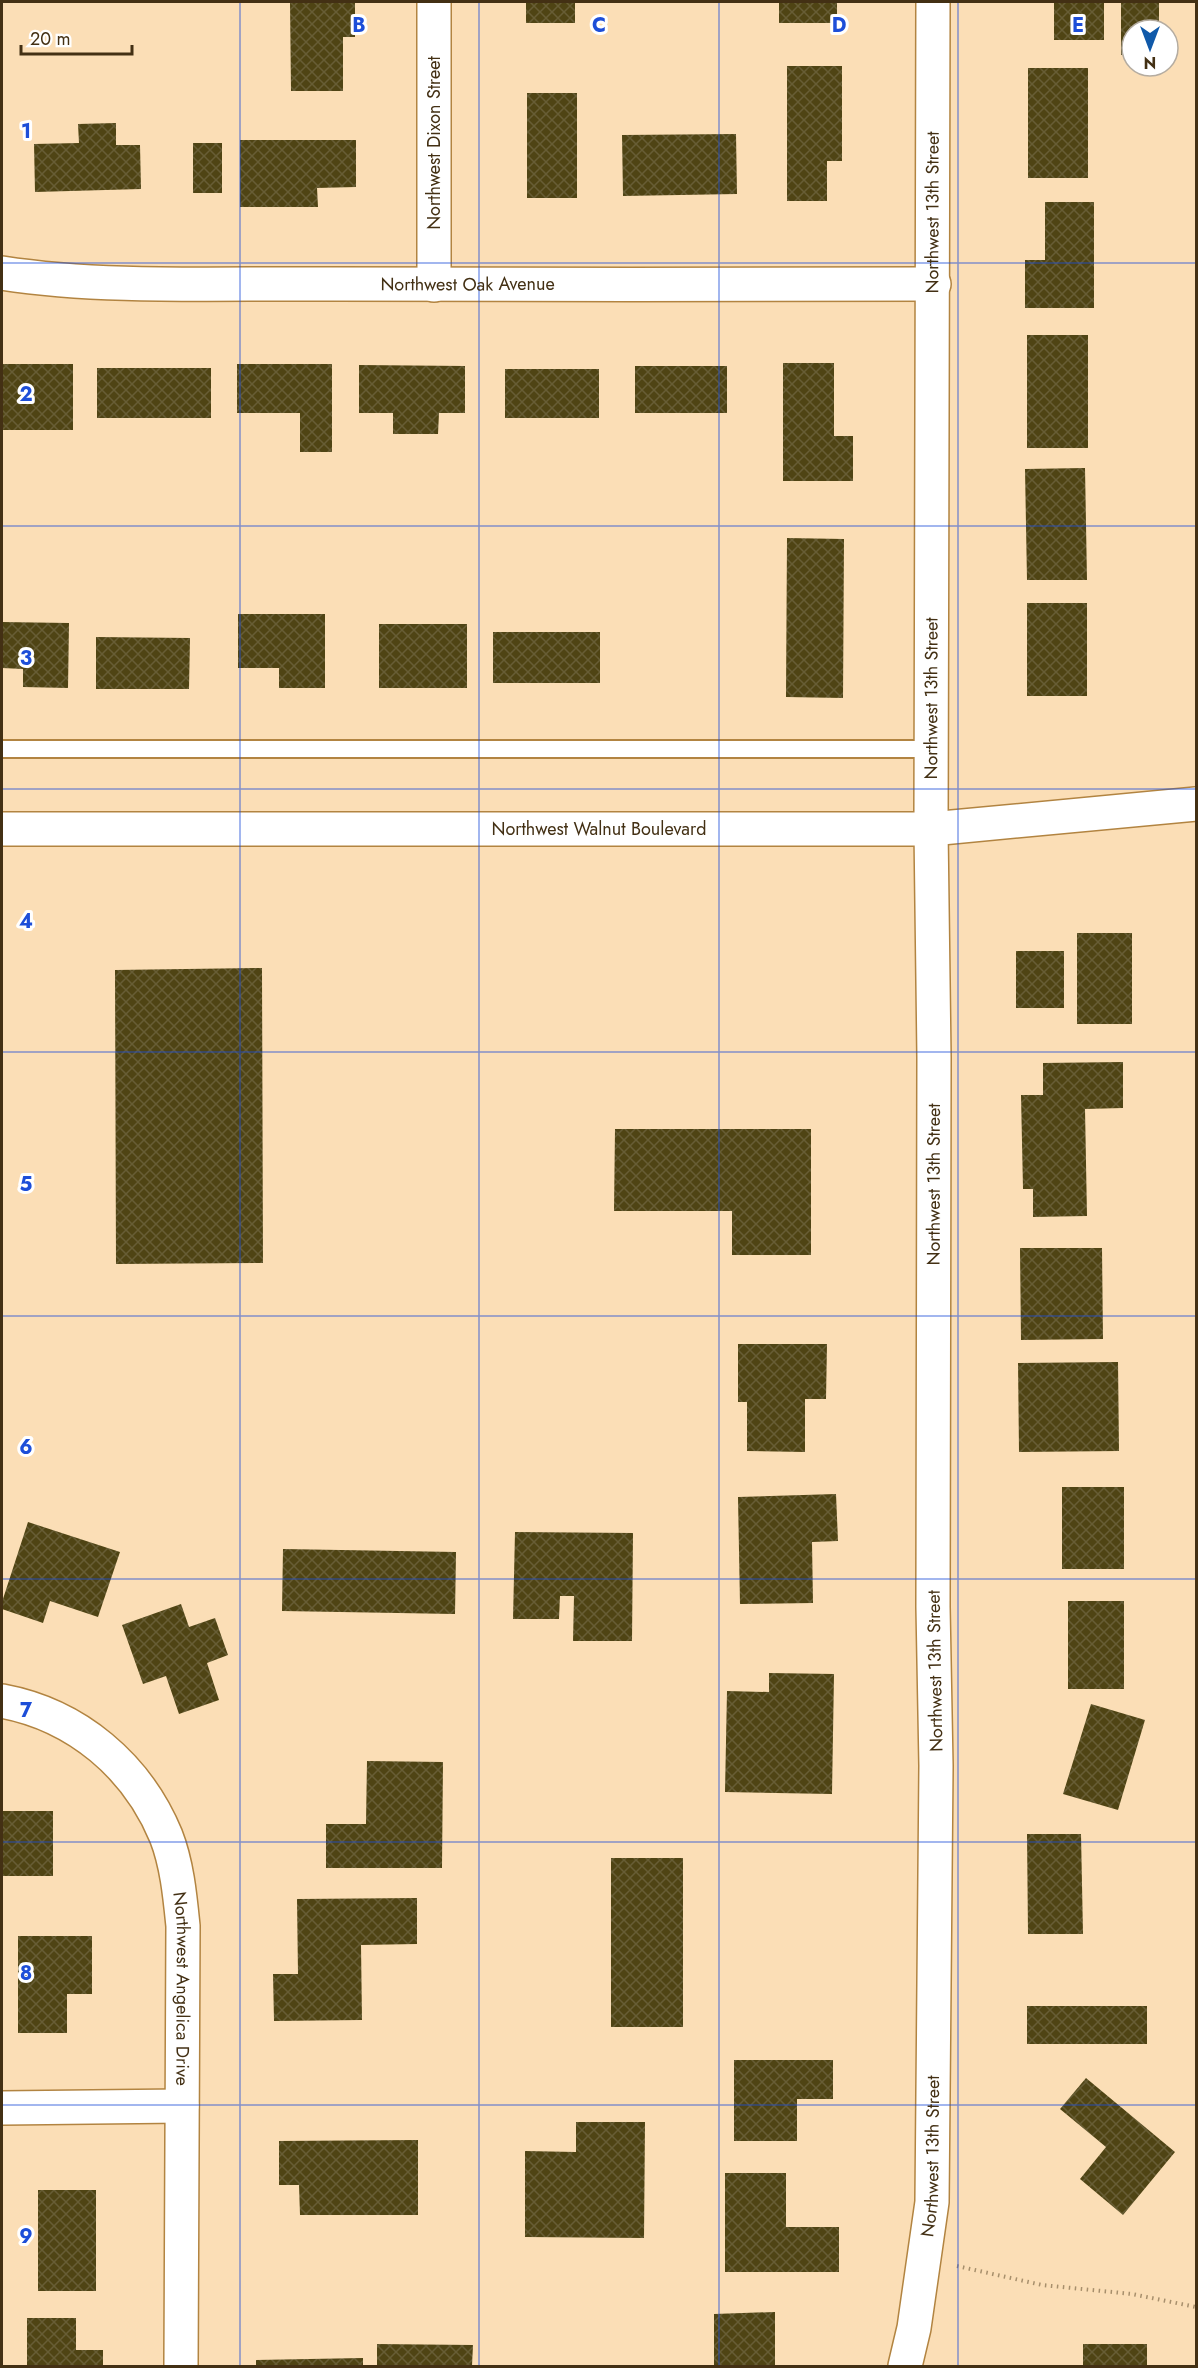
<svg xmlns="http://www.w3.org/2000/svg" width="1198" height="2368" viewBox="0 0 1198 2368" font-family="Jost,sans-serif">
<defs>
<pattern id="building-cross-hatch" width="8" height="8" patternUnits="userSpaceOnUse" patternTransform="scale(1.5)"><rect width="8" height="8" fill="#4f4414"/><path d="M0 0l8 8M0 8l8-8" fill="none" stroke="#675d35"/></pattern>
</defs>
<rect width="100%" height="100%" fill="#fbdeb6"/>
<path fill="url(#building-cross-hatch)" d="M290,2h65v35h-12v54h-52z
M526,2h49v21h-49z
M779,2h58v21h-58z
M1054,2h50v38h-50z
M1121,2h38v28h-27v25h-11z
M787,66h55v95h-15v40h-40z
M1028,68h60v110h-60z
M527,93h50v105h-50z
M116,123v22h24l1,44 -106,3 -1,-48 45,-1 -1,-19z
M736,134l1,60 -114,2 -1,-61z
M240,140h116v47l-39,1 1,19h-78z
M193,143h29v50h-29z
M1045,202h49v106h-69v-48h20z
M1027,335h61v113h-61z
M783,363h51v73h19v45h-70z
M2,364h71v66h-71z
M237,364h95v88h-32v-39h-63z
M359,365l106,1v47h-26l-1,21h-45v-21h-34z
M635,366h92v47h-92z
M97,368h114v50h-114z
M505,369h94v49h-94z
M1085,468l2,112h-60l-2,-111z
M787,538l57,1 -1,159 -57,-1z
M1027,603h60v93h-60z
M238,614h87v74h-46v-20h-41z
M2,622l67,1 -1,65 -45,-1v-18l-21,-1z
M379,624h88v64h-88z
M493,632h107v51h-107z
M96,637l94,1 -1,51h-93z
M1077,933h55v91h-55z
M1016,951h48v57h-48z
M262,968l1,295 -147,1 -1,-294z
M1123,1062v46l-38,1 2,107 -54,1v-28h-10l-2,-94h22v-32z
M615,1129h196v126h-79v-44h-118z
M1020,1248h82l1,91 -82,1z
M738,1344h89l-1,55h-21v53l-58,-1v-49h-9z
M1118,1362l1,89 -100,1 -1,-89z
M1062,1487h62v82h-62z
M836,1494l2,47 -26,1 1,61 -73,1 -2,-107z
M28,1522l92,30 -22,65 -48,-16 -7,22 -41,-14v-7z
M515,1532l118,1 -1,108h-59l1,-45h-14l-1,23h-46z
M283,1549l173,3 -1,62 -173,-3z
M1068,1601h56v88h-56z
M181,1604l8,23 26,-9 13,37 -21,8 12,37 -40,14 -13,-38 -23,8 -21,-59z
M769,1673l65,1 -2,120 -107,-2 2,-101 42,1z
M1091,1704l54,16 -27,90 -55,-16z
M367,1761l76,1 -1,106h-116v-44h40z
M2,1811h51v65h-51z
M1027,1834h54l2,100h-55z
M611,1858h72v169h-72z
M417,1898v46l-56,1 1,75 -88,1 -1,-47h25l-1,-75z
M18,1936h74v58h-25v39h-49z
M1027,2006h120v38h-120z
M734,2060h99v39h-36v42h-63z
M1086,2078l89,74 -52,63 -43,-36 26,-32 -46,-38z
M576,2122h69l-1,116 -119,-1v-86l51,1z
M418,2140v75h-118l-1,-30h-20v-44z
M725,2173h61v54h53v45h-114z
M38,2190h58v101h-58z
M775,2312v54h-61v-52z
M27,2318h49v32h27v16h-76z
M377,2344l96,1 -1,21h-95z
M1083,2344h64v22h-64z
M363,2358v8h-107v-6z"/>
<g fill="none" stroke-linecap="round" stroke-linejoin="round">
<g stroke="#b28441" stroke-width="20">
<path id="service" d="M2,749h929"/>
</g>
<g stroke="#b28441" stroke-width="36">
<g id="minor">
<path d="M434,2v283"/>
<path id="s1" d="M2,273c104,16 221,10 327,11 202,1 403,0 605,0"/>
<path id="s2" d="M2,1701c75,14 135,65 164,135 11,28 14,60 17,90l-2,440"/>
<path d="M2,2108l180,-2"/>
<path id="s3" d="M905,2366l9,-38 18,-126 4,-436 -3,-159 1,-550 -3,-228 2,-827"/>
</g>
</g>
<g stroke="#b28441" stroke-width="36">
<g id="primary">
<path id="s4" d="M2,829h929l265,-25"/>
</g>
</g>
<path stroke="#a78f6c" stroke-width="4" stroke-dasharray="1.5 4.5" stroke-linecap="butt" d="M957,2266l85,19 90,9 64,13"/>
<use href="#service" stroke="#fff" stroke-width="16"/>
<use href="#minor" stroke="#fff" stroke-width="33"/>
<use href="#primary" stroke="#fff" stroke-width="33"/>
</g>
<path fill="none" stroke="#1d4ed8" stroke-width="1.5" stroke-opacity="0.55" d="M240,2v2364M479,2v2364M719,2v2364M958,2v2364M2,263h1194M2,526h1194M2,789h1194M2,1052h1194M2,1316h1194M2,1579h1194M2,1842h1194M2,2105h1194"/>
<g text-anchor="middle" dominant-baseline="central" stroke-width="6" stroke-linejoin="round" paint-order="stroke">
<g font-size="18" fill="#433014" stroke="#fff">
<text transform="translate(434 143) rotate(-90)">Northwest Dixon Street</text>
<text stroke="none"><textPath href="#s3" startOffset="2156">Northwest 13th Street</textPath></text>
<text stroke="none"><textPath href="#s1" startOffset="466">Northwest Oak Avenue</textPath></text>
<text stroke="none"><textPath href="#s3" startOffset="1670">Northwest 13th Street</textPath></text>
<text stroke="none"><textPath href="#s4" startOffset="597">Northwest Walnut Boulevard</textPath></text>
<text stroke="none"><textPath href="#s3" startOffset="1184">Northwest 13th Street</textPath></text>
<text transform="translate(935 1671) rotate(-91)">Northwest 13th Street</text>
<text stroke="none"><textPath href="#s2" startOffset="376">Northwest Angelica Drive</textPath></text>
<text stroke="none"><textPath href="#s3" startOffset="212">Northwest 13th Street</textPath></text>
</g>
</g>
<g font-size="20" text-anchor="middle" font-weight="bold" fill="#1d4ed8" stroke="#fff" stroke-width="6" stroke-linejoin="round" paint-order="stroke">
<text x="359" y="32">B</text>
<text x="599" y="32">C</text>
<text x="839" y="32">D</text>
<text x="1078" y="32">E</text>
<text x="26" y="138">1</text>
<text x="26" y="401">2</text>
<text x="26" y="665">3</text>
<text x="26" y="928">4</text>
<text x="26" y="1191">5</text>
<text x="26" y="1454">6</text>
<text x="26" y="1717">7</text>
<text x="26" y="1980">8</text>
<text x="26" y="2243">9</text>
</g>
<rect width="1198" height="2368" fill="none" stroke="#433014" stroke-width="6"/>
<g transform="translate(1150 48) rotate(180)"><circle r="28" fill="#ffffff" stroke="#b4aca1" stroke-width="1.5"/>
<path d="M0-4.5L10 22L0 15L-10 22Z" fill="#1059a9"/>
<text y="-9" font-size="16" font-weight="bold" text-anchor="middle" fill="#433014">N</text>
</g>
<path d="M21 45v9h111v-9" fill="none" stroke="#433014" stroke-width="3"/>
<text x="30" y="45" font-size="18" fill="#433014" stroke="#ffffff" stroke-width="4.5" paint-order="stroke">20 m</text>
</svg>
